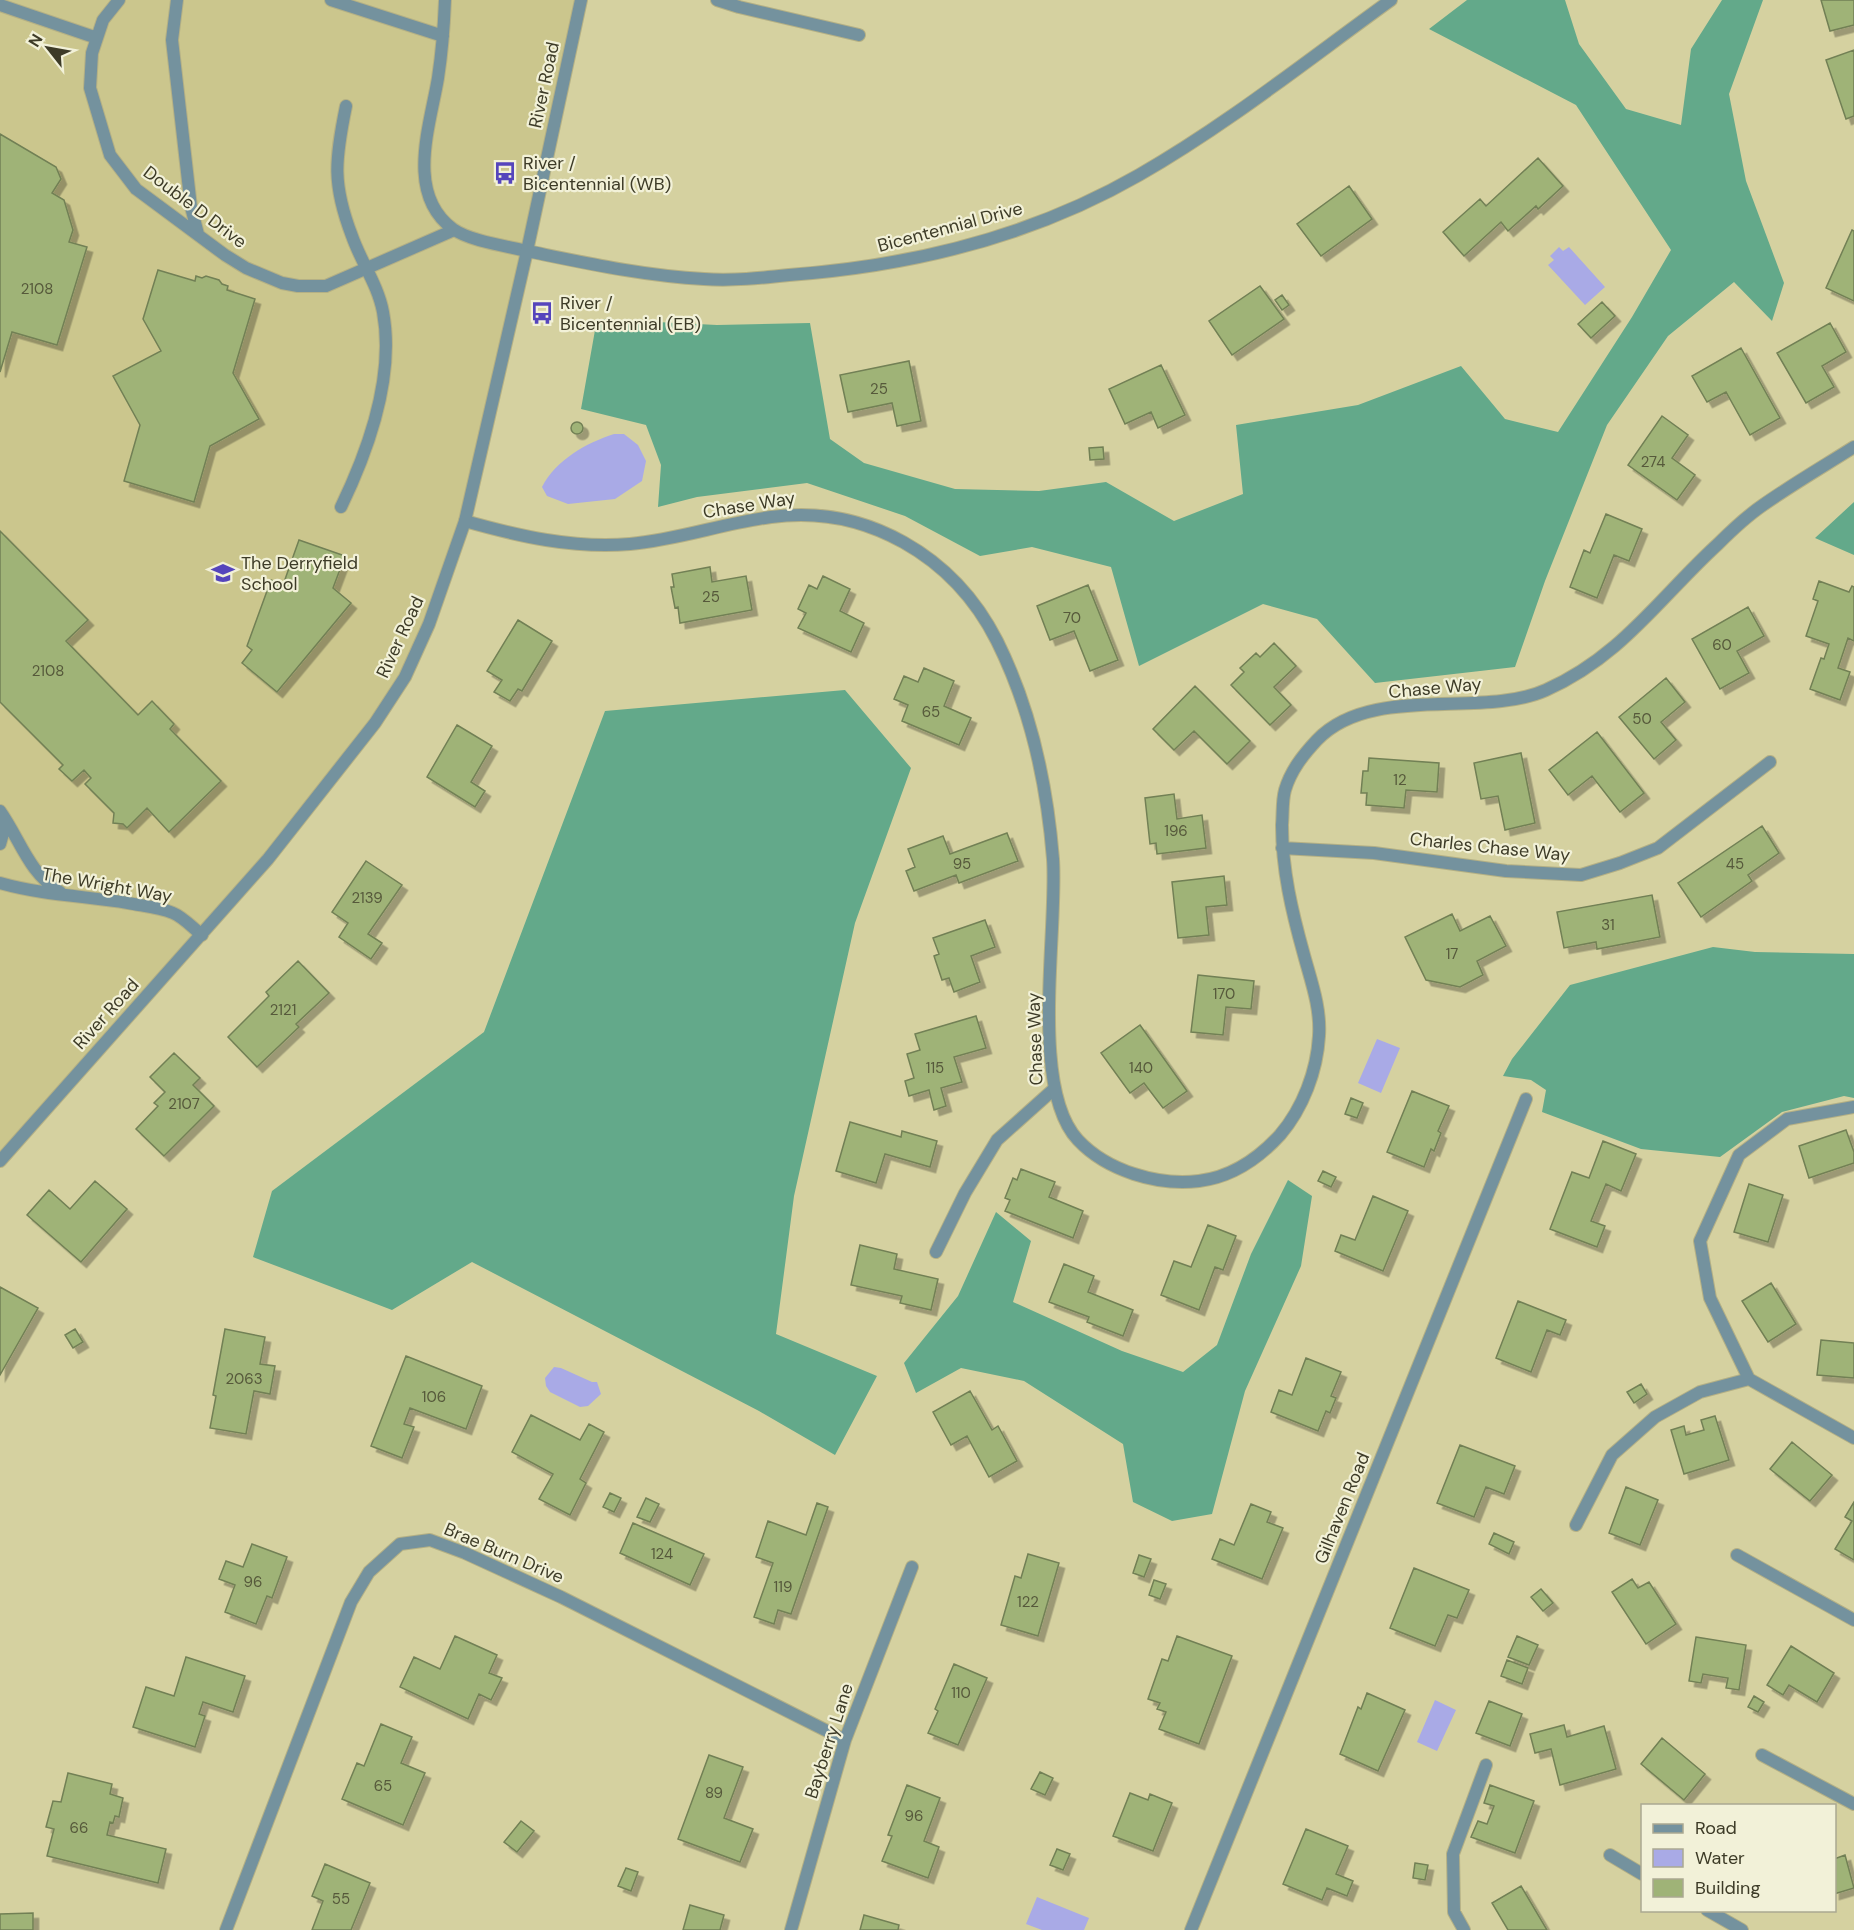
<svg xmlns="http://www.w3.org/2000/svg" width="1854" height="1930" viewBox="0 0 1854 1930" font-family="'DM Sans',sans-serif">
<defs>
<filter id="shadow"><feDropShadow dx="5.5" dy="5.5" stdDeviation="0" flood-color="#0004"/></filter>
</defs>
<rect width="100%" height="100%" fill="#d5d1a0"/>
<path fill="#cbc68d" d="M0,0h581l-116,521 -60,156 -82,114 -323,370z"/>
<path fill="#63a98a" d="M1467,0h98l14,44 47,65 55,16 10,-76 31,-49h41l-34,94 17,87 38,102 -12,38 -38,-39 -66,54 -61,89 -62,156 -30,86 -140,16 -58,-64 -54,-15 -124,62 -28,-99 -79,-20 -52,9 -75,-40 -98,-33 -110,14 -39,10 3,-42 -15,-40 -65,-16 16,-90 120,6 93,-2 20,116 34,24 91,26 84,2 67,-9 68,39 69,-27 -7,-69 122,-20 103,-39 44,53 53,13 74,-115 39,-67 -95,-145 -147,-76z
M1854,502v53l-39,-17z
M845,690l66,78 -56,155 -61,273 -18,138 101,42 -42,79 -76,-44 -287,-149 -80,48 -139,-53 19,-66 212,-159 121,-321z
M1713,947l42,5 99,2v144l-10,-2 -62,16 -62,45 -79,-8 -99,-37 4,-22 -15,-10 -28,-4 9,-17 58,-74z
M1288,1180l24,16 -11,70 -56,125 -33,123 -40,7 -39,-19 -10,-58 -99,-63 -63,-13 -45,25 -12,-30 54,-67 38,-84 35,29 -18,61 109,49 61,21 34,-27 34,-91z"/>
<path fill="#a9aae6" d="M1559,247l4,4 6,-4 36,40 -20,18 -37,-40 6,-5 -4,-4z
M614,434h10l14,11 8,16 -4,20 -27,18 -47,5 -21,-8 -5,-9c14,-27 44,-44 72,-53z
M1377,1039l23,9 -19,45 -23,-10z
M554,1367l7,1 31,14h5l4,12 -13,12 -8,1 -30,-15 -4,-6 -1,-8z
M1435,1700l21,10 -19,41 -20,-9z
M1037,1897l52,21 -5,12h-42l-16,-6z"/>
<path fill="#9fb377" stroke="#728055" stroke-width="1.5" filter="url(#shadow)" d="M1821,0h33v25l-24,6z
M1854,50v66l-8,3 -20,-59z
M0,134l56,33 5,12 -9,14 12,7 9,30 -4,12 18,5 -30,98 -45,-13 -12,40z
M1538,158l25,28 -25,23 -2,-3 -28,25 -7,-9 -37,34 -21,-24 37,-33 6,7z
M1349,186l23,33 -51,37 -24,-32z
M1852,230l2,1v70l-28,-13z
M158,270l37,11 1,-5 6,2 4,-2 13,4 3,4 6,2 -1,4 28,9 -22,74 26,46 -49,27 -16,56 -70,-21 16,-56 -27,-49 48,-25 -18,-32z
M1260,286l24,33 -52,36 -23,-34z
M1282,295l7,10 -7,5 -7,-10z
M1602,302l13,14 -24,22 -13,-14z
M1830,323l16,29 -24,14 12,21 -28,16 -29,-50z
M1741,348l39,70 -30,17 -24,-43 -19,10 -15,-26z
M909,361l12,60 -24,5 -5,-23 -44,9 -8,-37z
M1161,365l24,50 -27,13 -7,-16 -26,12 -16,-35z
M1662,416l26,19 -16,23 23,17 -18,25 -49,-35z
M571 428a6 6 0 1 1 12 0a6 6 0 1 1-12 0Z
M1103,447l1,12 -14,1 -1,-12z
M1606,514l36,15 -13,32 -15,-6 -17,43 -27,-11 14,-37 6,3z
M0,531l88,89 -22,21 72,74 14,-14 22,23 -4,5 51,52 -52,51 -22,-24 -20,20 -4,-4 -10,-1 1,-10 -29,-29 6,-6 -7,-8 -12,11 -13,-12 4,-4 -63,-63z
M299,540l46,16 -12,32 18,15 -74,89 -35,-29 10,-13 -5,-4 24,-66 12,5z
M710,567l2,15 34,-6 6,34 -72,13 -2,-16 -3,1 -4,-21h3l-2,-13z
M823,576l27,13 -10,22 24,12 -13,29 -53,-24 8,-15 -8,-4 11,-24 8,4z
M1819,581l30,11 3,-6 2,1v54l-6,-3 -10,30 12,4 -10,28 -30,-11 11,-31 3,1 5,-15 -23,-8 12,-35 -5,-2z
M1088,585l30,75 -28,11 -16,-40 -24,9 -13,-34z
M1748,607l16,29 -27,15 12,22 -29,16 -28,-50z
M518,620l34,21 -30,50 -4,-2 -8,12 -16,-9 8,-12 -15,-9z
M1274,643l22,23 -22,21 17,18 -21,20 -39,-40 13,-13 -4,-4 16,-15 4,4z
M924,668l30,13 -10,25 27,12 -12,27 -57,-24 6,-16 -14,-6 10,-23 14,6z
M1666,678l19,24 -24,20 15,18 -22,19 -35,-42z
M1195,686l55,55 -23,23 -33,-33 -20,19 -21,-21z
M457,725l35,21 -21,36 14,9 -10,16 -48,-30z
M1597,732l47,61 -24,19 -28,-36 -24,19 -19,-25z
M1521,753l14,70 -30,7 -7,-34 -17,3 -7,-36z
M1369,758l70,5 -2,29 -31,-2 -2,18 -38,-3 1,-12h-6l2,-22h5z
M1174,794l3,25 25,-4 4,33 -49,6 -1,-11 -6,1 -5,-46z
M1762,826l17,27 -31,22 4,6 -51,36 -23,-34z
M1007,833l11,28 -59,22 -3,-8 -42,16 -8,-20 9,-4 -7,-18 35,-13 7,18z
M366,861l36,24 -34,49 14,9 -11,16 -32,-22 9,-14 -16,-11z
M1224,876l3,29 -21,2 3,28 -31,3 -6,-56z
M1652,895l8,42 -63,12 -1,-7 -32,6 -7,-36z
M1452,914l8,17 30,-15 16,30 -29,15 6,14 -23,12 -34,-7 -21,-43z
M985,920l10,27 -24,9 9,26 -26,10 -5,-14 -7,2 -8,-24 5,-2 -6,-16z
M298,961l31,32 -33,31 3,3 -42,40 -29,-30 41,-41 -3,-4z
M1198,975l56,6 -3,28 -25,-2 -3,28 -32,-3z
M976,1016l10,32 -32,9 8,25 -21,6 5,18 -12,4 -5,-20 -20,6 -4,-15 9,-3 -7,-24 13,-4 -5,-16z
M1140,1025l47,66 -24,17 -19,-25 -14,10 -29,-40z
M174,1053l26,25 -7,7 21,21 -50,50 -28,-27 22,-23 -4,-3 11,-11 -15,-15z
M1412,1091l37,15 -11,25 3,2 -7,18 -3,-2 -7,18 -37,-15z
M1351,1098l12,5 -6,15 -12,-4z
M850,1122l51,15 1,-6 35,10 -7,26 -45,-13 -9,29 -40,-12z
M1846,1130l8,22v11l-45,15 -10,-32z
M1603,1141l33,13 -15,37 -15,-7 -15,37 14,5 -8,21 -47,-18 22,-57 17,6z
M1021,1169l34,13 -6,15 34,14 -10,27 -68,-27 5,-11 -5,-2 8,-20 4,2z
M1323,1171l13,6 -5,10 -13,-6z
M95,1181l32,28 -46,53 -54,-47 22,-25 21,19z
M1749,1184l34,11 -15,47 -34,-10z
M1373,1196l35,15 -25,60 -48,-20 6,-16 14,5z
M1208,1225l28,11 -13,34 -8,-3 -16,43 -38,-15 13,-34 17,6z
M860,1245l37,9 -3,15 44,10 -7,31 -31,-7 2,-7 -51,-11z
M1064,1264l30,12 -6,16 45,18 -10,26 -36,-14 2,-5 -40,-15z
M1771,1283l25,41 -28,18 -26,-41z
M0,1287l38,21 -38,67z
M1518,1301l48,19 -6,15 -13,-5 -16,42 -35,-14z
M75,1329l8,13 -10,6 -8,-13z
M225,1329l40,8 -5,27 15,2 -5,28 -16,-3 -8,43 -36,-6 6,-32 -3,-1z
M1821,1340l33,3v35l-37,-3z
M406,1356l76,30 -16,43 -56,-21 -6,16 10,3 -12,31 -31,-12z
M1306,1358l35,14 -10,24 5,2 -6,15 -4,-2 -8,20 -47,-19 8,-22 13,5z
M1641,1384l6,10 -13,9 -7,-11z
M970,1391l22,39 6,-4 19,35 -28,16 -22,-41 -16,9 -18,-33z
M531,1415l49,25 9,-16 15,8 -24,47 6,4 -16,32 -31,-16 14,-25 -41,-22z
M1715,1416l14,44 -45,14 -13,-44 13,-4 2,9 18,-5 -3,-10z
M1792,1442l40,33 -22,26 -40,-32z
M1460,1445l55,21 -11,28 -18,-7 -12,30 -37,-14z
M1626,1487l32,13 -18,45 -31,-12z
M610,1493l11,5 -7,14 -11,-5z
M646,1498l13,6 -9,18 -13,-5z
M1854,1502v58l-19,-11 17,-28 -7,-4z
M817,1503l11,4 -37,107 -13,-4 -4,14 -20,-7 19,-54 -17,-6 12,-36 38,14z
M1251,1504l20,8 -4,10 16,6 -21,51 -50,-20 8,-20 14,6z
M633,1523l71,31 -14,31 -70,-32z
M1494,1533l20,9 -5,12 -20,-10z
M252,1544l35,13 -15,41 -5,-2 -11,28 -31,-12 10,-27 -16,-6 7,-18 17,6z
M1028,1554l31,9 -21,73 -37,-11 14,-49 6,2z
M1139,1555l12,4 -7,18 -11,-4z
M1414,1568l55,22 -12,28 -9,-3 -13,31 -45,-18z
M1632,1579l6,9 11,-6 27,42 -30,20 -34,-52z
M1154,1580l12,4 -6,15 -11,-4z
M1541,1589l12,14 -10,8 -12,-14z
M455,1636l42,19 -8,18 13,5 -11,22 -12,-6 -11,25 -68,-32 14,-30 26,12z
M1177,1636l55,20 -33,88 -40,-15 7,-17 -9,-3 3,-6 -12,-4 14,-40 6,2z
M1517,1636l21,9 -9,20 -21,-8z
M1696,1637l50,8 -7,45 -13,-2 2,-10 -25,-4 -2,9 -12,-2z
M1791,1646l43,27 -17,29 -28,-17 -6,10 -16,-10z
M186,1657l59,19 -12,36 -30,-10 -4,12 6,2 -10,31 -62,-20 13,-40 28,9z
M1507,1660l21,8 -6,16 -21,-8z
M954,1664l33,14 -29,67 -30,-12 10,-22 -3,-2z
M1367,1693l38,17 -27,61 -38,-17 18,-47 3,2z
M1754,1696l10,6 -6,10 -10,-5z
M1489,1701l33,13 -12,32 -34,-13z
M381,1724l31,13 -11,26 24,10 -22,52 -61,-26 15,-36 7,3z
M1564,1725l3,12 37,-11 12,43 -56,16 -9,-36 -16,4 -5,-19z
M1662,1738l43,36 -21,26 -43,-36z
M709,1755l34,12 -19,51 29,11 -13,33 -62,-23z
M1040,1772l13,6 -8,17 -14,-6z
M68,1773l44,11 -2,10 13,4 -4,19 -4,-1 -2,7 -3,-1 -3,13 59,14 -8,34 -111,-27 7,-27 -8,-2 7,-26 8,1z
M907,1785l33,13 -16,43 15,6 -11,31 -46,-17 10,-25 -4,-1z
M1490,1785l44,16 -19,52 -44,-16 7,-16 9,3 7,-18 -10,-3z
M1130,1793l18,7 2,-6 22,9 -19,48 -40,-15z
M521,1821l13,10 -17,21 -13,-10z
M1306,1829l42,17 -12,28 17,7 -6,15 -20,-8 -5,12 -39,-16z
M1057,1849l13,5 -7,16 -13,-5z
M1845,1855l9,33 -20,6v-35z
M1415,1863l13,2 -3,15 -12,-2z
M325,1864l45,19 -19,47h-39l11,-29 -11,-5z
M626,1868l12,4 -7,19 -13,-5z
M1521,1886l26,44h-39l-16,-27z
M690,1905l34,10 -4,15h-37z
M33,1913v17h-33v-16z
M864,1915l35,10 -1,5h-38z"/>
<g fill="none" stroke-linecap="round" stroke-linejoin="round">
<g stroke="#b4b085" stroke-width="14">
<path id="service" d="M119,0l-16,20 -11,33 -2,35 20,67 26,34 89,66 21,13 36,15 16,3h28l128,-56
M177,0l-5,40 19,167 7,27
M331,0l112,36
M445,0c-1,26 -3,52 -7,78 -8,48 -33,116 15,151 17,12 53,17 74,22
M717,0l22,7 120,28
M0,5l97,33
M341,507c28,-58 54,-130 42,-195 -5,-27 -22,-50 -31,-76 -20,-52 -17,-76 -6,-130
M0,811c21,30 28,61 60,81
M0,844l4,-14 -3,-13
M0,883c42,12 85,13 128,20 15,3 31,4 45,10 10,4 20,15 29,22
M936,1252l29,-59 32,-53 57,-51
M1749,1379l-39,-81 -10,-57 39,-86 48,-36 67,-12
M1576,1525l36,-70 43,-38 45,-25 49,-13 105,59
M1762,1755l92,49
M1464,1930l-10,-18 -1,-58 33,-89"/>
</g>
<g stroke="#b4b085" stroke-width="14">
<path id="minor" d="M465,521c53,15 109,28 165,23 47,-4 94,-21 141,-27 95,-13 183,39 226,124 34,68 50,143 56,218 5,71 -24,229 25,281 29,31 80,46 121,41 33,-4 59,-22 81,-46 23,-27 37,-64 39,-99 2,-28 -8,-55 -15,-81 -12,-43 -22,-85 -22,-130 1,-12 0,-24 3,-35 6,-20 18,-35 32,-50 54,-57 165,-21 229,-50 75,-33 114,-93 172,-146 14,-14 29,-28 45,-39 30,-21 61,-39 91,-58
M1282,848l92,5 132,18 75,4 39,-12 38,-15 112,-86
M1737,1555l117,65
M1610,1855l32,19
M1707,1910l35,20
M226,1930l125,-328 18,-30 31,-28 30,-4 35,13 96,44 284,143
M791,1930l54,-190 67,-173
M1191,1930l335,-831"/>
</g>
<g stroke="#b4b085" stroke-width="14">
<path id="tertiary" d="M527,251c59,12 117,25 177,28 28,2 57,-1 85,-4 122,-9 244,-39 350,-100 89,-51 170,-116 252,-175
M0,1161l268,-302 107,-136 30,-46 24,-53 36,-103 62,-270 54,-251"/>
</g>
<use href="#service" stroke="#74929e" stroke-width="12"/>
<use href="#minor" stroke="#74929e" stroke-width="12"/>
<use href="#tertiary" stroke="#74929e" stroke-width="12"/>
</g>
<defs>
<g id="bus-bare" transform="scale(1.8)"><path d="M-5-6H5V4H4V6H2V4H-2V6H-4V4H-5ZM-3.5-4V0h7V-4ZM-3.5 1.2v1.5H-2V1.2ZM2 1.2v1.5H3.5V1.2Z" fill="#5545bc" stroke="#f2f1d8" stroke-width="2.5" paint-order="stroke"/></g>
<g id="school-bare" transform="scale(1.8)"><path d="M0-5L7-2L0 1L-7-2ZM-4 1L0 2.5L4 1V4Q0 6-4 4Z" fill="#5545bc" stroke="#f2f1d8" stroke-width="2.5" paint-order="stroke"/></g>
</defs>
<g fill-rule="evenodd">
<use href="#bus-bare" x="505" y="173"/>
<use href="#bus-bare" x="542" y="313"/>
<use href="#school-bare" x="223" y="573"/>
</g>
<g text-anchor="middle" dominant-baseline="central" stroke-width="4.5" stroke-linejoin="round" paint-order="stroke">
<g font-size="15" fill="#56593b">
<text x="37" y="289">2108</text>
<text x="879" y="389">25</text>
<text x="1653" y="462">274</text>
<text x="711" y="597">25</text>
<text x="1072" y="618">70</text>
<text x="1722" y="645">60</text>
<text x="48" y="671">2108</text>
<text x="931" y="712">65</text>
<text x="1642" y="719">50</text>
<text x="1400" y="780">12</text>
<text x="1176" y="831">196</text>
<text x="962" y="864">95</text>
<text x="1735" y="864">45</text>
<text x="367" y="898">2139</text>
<text x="1608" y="925">31</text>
<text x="1452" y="954">17</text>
<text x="1224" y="994">170</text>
<text x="283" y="1010">2121</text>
<text x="935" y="1068">115</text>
<text x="1141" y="1068">140</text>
<text x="184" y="1104">2107</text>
<text x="244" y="1379">2063</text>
<text x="434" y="1397">106</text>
<text x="662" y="1554">124</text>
<text x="253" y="1582">96</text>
<text x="783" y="1587">119</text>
<text x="1028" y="1602">122</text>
<text x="961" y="1693">110</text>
<text x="383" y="1786">65</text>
<text x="714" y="1793">89</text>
<text x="914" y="1816">96</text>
<text x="79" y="1828">66</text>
<text x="341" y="1899">55</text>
</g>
<g font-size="18" fill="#3d3b27" stroke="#f2f1d8">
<text transform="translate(544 85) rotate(-78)">River Road</text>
<text transform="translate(195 207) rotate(37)">Double D Drive</text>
<text transform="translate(950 227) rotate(-15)">Bicentennial Drive</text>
<text transform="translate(749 505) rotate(-9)">Chase Way</text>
<text transform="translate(400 637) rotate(-65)">River Road</text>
<text transform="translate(1435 688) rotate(-5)">Chase Way</text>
<text transform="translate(1490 847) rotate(6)">Charles Chase Way</text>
<text transform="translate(107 885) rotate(10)">The Wright Way</text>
<text transform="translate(106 1014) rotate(-48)">River Road</text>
<text transform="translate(1035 1039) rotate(-92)">Chase Way</text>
<text transform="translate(1342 1508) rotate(-68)">Gilhaven Road</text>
<text transform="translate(504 1553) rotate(23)">Brae Burn Drive</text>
<text transform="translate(829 1741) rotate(-72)">Bayberry Lane</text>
</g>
<g font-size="18" fill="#3d3b27" stroke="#f2f1d8" text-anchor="start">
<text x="523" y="163">River /<tspan x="523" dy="21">Bicentennial (WB)</tspan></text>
<text x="560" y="303">River /<tspan x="560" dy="21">Bicentennial (EB)</tspan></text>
<text x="241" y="563">The Derryfield<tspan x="241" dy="21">School</tspan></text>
</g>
</g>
<rect x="1641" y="1804" width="195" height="108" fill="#f2f1d8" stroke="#aaa891" stroke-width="1.5"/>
<rect x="1653" y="1824" width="30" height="9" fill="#74929e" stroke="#aaa891" stroke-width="1.5"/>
<text x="1695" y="1834" font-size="18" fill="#3d3b27">Road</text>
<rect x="1653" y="1849" width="30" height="18" fill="#a9aae6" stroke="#aaa891" stroke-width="1.5"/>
<text x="1695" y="1864" font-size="18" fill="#3d3b27">Water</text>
<rect x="1653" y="1879" width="30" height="18" fill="#9fb377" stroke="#aaa891" stroke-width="1.5"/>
<text x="1695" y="1894" font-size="18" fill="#3d3b27">Building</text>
<g transform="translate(48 48) rotate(301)" stroke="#f2f1d8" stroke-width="4.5" paint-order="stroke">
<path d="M0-4.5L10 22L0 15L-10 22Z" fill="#3d3b27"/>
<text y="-9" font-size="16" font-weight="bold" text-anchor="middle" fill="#3d3b27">N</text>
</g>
</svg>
